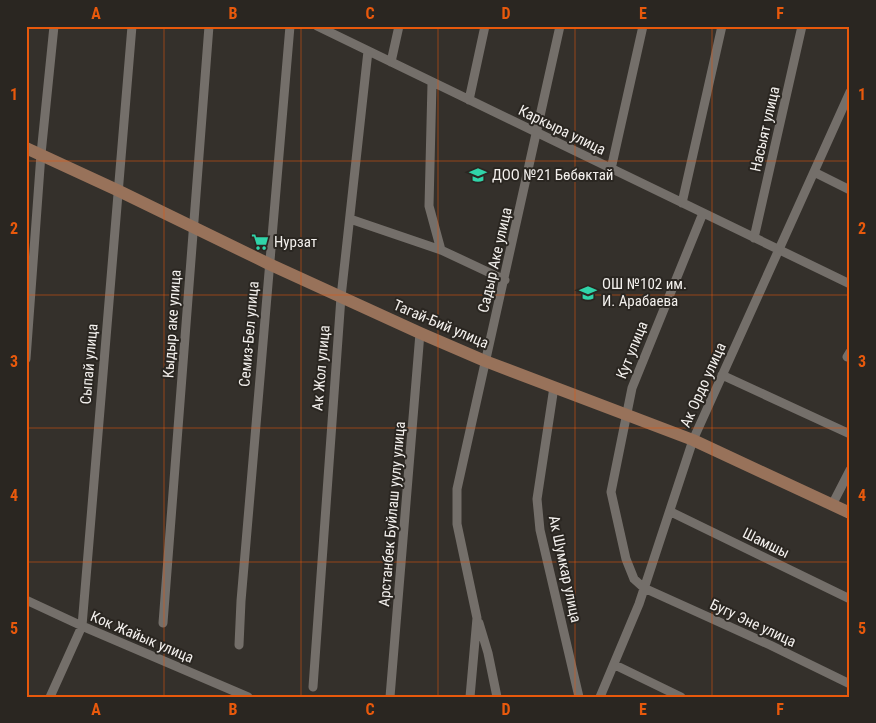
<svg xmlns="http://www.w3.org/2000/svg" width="876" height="723" viewBox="0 0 876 723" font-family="'Roboto Condensed',sans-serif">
<rect width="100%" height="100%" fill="#34302b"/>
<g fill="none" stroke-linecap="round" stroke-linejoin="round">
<path stroke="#746f6a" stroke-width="9" d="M317,26l533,258
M391,62l8,-36
M432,83l-3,123 12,44
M469,100l16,-74
M611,169l32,-143
M814,172l36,18
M682,203l40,-177
M703,213l-71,175 -21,104 15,67 8,20 10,9 126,57 80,39
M350,219l91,31 64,30
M754,238l48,-212
M847,357l3,-5
M26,359l15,-205 13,-128
M722,375l128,59
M554,387l-17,112 3,31 39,167
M832,505l18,-35
M671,512l179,87
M26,600l56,26 166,71
M163,623l46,-597
M479,623l9,30 9,44
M239,645l2,-44 49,-575
M615,665l66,32
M313,687l28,-390 27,-246
M50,697l32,-71 50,-600
M390,697l30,-364
M470,697l7,-79 -20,-94v-35l103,-463
M600,697l39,-93 54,-164 157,-348"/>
<path stroke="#98725a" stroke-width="12" d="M26,148l91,42 152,74 151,69 65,28 208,79 157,73"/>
</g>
<path fill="none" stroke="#e8590c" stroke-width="1" stroke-opacity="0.55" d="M164,26v671M301,26v671M438,26v671M575,26v671M712,26v671M26,161h824M26,295h824M26,428h824M26,562h824"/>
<defs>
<g id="school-bare" transform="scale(1.35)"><path d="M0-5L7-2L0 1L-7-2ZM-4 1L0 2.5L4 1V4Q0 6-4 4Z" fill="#30d4a9" stroke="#2a2621" stroke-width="2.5" paint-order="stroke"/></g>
<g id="supermarket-bare" transform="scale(1.35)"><path d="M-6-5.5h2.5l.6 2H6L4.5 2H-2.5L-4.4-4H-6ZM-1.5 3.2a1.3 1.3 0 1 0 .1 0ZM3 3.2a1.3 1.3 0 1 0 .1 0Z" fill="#30d4a9" stroke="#2a2621" stroke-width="2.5" paint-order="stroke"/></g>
</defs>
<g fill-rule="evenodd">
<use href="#school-bare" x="478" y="175"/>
<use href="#supermarket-bare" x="260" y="242"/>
<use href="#school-bare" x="588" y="293"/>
</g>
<g text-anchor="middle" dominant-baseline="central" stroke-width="4" stroke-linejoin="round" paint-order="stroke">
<g font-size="15" fill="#f3f0ed" stroke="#2a2621">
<text transform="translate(765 129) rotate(-77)">Насыят улица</text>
<text transform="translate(562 130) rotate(26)">Каркыра улица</text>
<text transform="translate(495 260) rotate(-77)">Садыр Аке улица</text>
<text transform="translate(172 324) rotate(-86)">Кыдыр аке улица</text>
<text transform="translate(441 324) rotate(23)">Тагай-Бий улица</text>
<text transform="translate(249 334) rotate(-85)">Семиз-Бел улица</text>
<text transform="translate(632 350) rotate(-68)">Кут улица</text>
<text transform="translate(89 364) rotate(-85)">Сыпай улица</text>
<text transform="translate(321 368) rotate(-85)">Ак Жол улица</text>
<text transform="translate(703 385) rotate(-66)">Ак Ордо улица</text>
<text transform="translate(392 514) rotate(-85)">Арстанбек Буйлаш уулу улица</text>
<text transform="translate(766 543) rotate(26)">Шамшы</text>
<text transform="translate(565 569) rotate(78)">Ак Шумкар улица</text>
<text transform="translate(753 623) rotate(25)">Бугу Эне улица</text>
<text transform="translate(142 637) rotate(23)">Кок Жайык улица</text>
</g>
<g font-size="15" fill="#f3f0ed" stroke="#2a2621" text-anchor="start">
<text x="492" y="175">ДОО №21 Бөбөктай</text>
<text x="274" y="242">Нурзат</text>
<text x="602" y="284">ОШ №102 им.<tspan x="602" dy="17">И. Арабаева</tspan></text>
</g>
</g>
<rect width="876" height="723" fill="none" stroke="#2a2621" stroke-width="55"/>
<rect x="28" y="28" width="820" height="668" fill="none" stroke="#e8590c" stroke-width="2"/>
<g font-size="16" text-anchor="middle" font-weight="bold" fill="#e8590c">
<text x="96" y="19">A</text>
<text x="233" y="19">B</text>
<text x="370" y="19">C</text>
<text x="506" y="19">D</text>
<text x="643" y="19">E</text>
<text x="780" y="19">F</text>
<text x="14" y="100">1</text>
<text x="862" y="100">1</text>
<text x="14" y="234">2</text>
<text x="862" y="234">2</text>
<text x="14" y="367">3</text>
<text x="862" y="367">3</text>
<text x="14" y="501">4</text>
<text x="862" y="501">4</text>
<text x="14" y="634">5</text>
<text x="862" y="634">5</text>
<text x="96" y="715">A</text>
<text x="233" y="715">B</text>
<text x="370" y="715">C</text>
<text x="506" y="715">D</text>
<text x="643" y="715">E</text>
<text x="780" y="715">F</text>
</g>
</svg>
